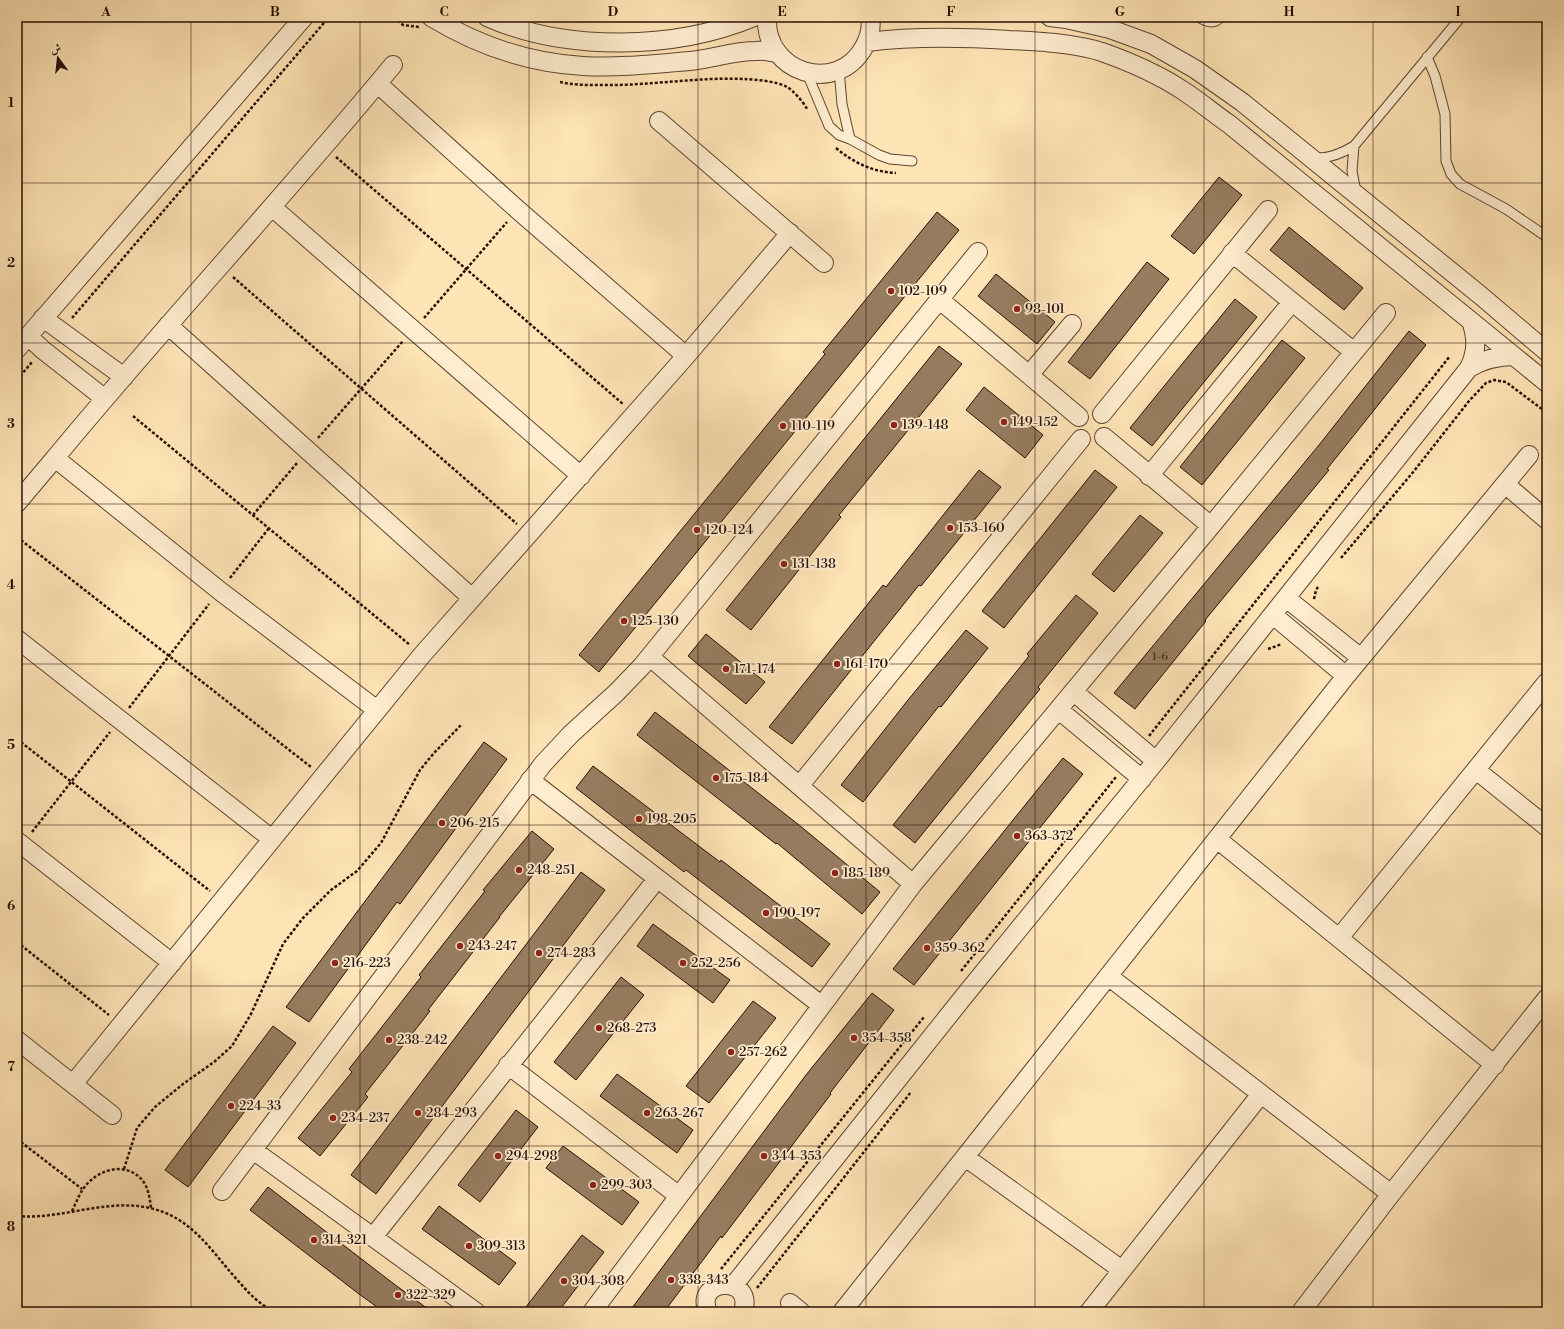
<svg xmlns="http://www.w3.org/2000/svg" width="1564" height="1329" viewBox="0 0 1564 1329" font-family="'Libre Bodoni',Amiri,serif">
<rect width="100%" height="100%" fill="#ffe4b5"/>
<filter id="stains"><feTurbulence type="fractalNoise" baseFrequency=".005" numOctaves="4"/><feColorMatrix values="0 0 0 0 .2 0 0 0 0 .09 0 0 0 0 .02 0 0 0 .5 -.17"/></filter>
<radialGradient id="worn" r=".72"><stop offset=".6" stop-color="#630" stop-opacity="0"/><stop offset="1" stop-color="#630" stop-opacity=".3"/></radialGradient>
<path fill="#977d60" stroke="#270e04" d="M1219,177l23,18 -48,59 -23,-18z
M937,212l22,18 -360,442 -20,-17 246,-301 -2,-2z
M1289,227l74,61 -19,22 -74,-60z
M1147,262l22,17 -79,100 -22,-17z
M996,274l59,48 -18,22 -59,-48z
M1235,299l22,18 -105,129 -22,-18z
M1409,331l17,14 -99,124 2,1 -124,150 1,1 -71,88 -21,-16 205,-248z
M1282,340l23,18 -103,127 -22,-18z
M939,346l23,18 -123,151 2,2 -90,113 -25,-20z
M984,387l59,48 -18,23 -59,-48z
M979,470l22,17 -80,99 -2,-1 -127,159 -23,-17 114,-142 3,2z
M1095,470l22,17 -113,141 -22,-17z
M1140,515l23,18 -49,59 -22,-18z
M1076,595l22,18 -60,74 2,2 -125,154 -22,-18 136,-169 -2,-2z
M966,630l22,18 -47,59 -2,-1 -76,96 -22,-17 67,-85z
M706,634l59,48 -19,22 -58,-48z
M655,712l144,113 81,67 -18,22 -85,-71 -1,1 -139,-109z
M484,742l23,17 -107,145 -3,-2 -88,120 -23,-15z
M1063,758l20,16 -169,211 -21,-16z
M593,766l127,96 1,-2 109,84 -18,23 -126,-97 -2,2 -108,-84z
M532,831l22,18 -55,68h1l-72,93 2,1 -65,83 3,3 -48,59 -22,-18 54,-66 -3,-3 72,-92 -2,-2 66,-84 -2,-1z
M581,872l24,18 -229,304 -25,-19z
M653,924l77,56 -17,23 -76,-57z
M621,977l23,18 -68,85 -22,-18z
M872,993l22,17 -64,83 1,1 -109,144 -1,-2 -57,76h-35l177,-237z
M753,1001l23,17 -67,85 -23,-17z
M273,1026l23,17 -108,144 -23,-17z
M617,1074l76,56 -16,23 -77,-57z
M516,1110l22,17 -58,75 -22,-17z
M563,1146l76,56 -17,23 -76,-57z
M268,1187l126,97 38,28h-48l-25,-18 -109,-84z
M439,1206l77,57 -17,22 -77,-56z
M582,1235l22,17 -46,60h-36z"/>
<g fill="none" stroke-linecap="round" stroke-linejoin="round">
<g stroke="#5d4430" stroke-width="11">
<path id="service" d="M1198,17c9,5 16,8 23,0
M1427,57l8,19 10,38 1,47 5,13 9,10 46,25 41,28
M839,69l3,35 8,35
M807,73l22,53 10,9 11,4 29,16 11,4 22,2
M1354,146l-2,25 4,21
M1314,158c15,1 27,-4 40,-12l107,-129"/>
</g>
<g stroke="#5d4430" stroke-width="20">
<path id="minor" d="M431,17c46,28 99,46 152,49 36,2 71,-2 107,-5 22,-2 43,-10 66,-10 7,-1 14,1 21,2
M487,17c79,35 188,33 267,0
M767,17c-3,56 70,79 97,30 5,-9 8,-20 6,-30
M1050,17l16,2 44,10 41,15 44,25 47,33 238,193 67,57
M867,42c47,-6 94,-5 142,-2 30,1 65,3 93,12 28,10 56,22 80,38 16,10 31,23 47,34l318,259
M378,84l140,126 168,146
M659,121l165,142
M272,207l309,269
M1232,253l122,99
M940,300l139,117
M43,318l81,59
M168,325l304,273
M28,336l15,14 61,48
M17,349l287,-332
M1469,368c15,-9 28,-12 45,-12
M1029,375l43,-51
M1102,414l166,-204
M1104,437l107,89
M55,458c110,-133 228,-260 338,-393
M1149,476l143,-174
M1505,484l42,36
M17,503l38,-45 165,133 157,119
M1286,598l75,60
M1273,615l73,61
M17,639l255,200
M650,657l263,227
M1074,692l82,69
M1059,710l83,69
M1476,770l71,57
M530,780l291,225
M800,785l281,-346
M1217,839l278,226
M17,841l155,122
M1339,938l208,-256
M1108,976l283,218
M17,1040l95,75
M508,1065l171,131
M73,1084l349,-429 264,-299 104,-123
M253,1150l223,162
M965,1157l157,113
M222,1191l321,-427 28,-30 45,-41 26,-27 336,-414
M373,1237l284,-358
M733,1286l232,-291 191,-234 313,-393c8,-16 8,-30 2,-47
M790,1303l11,9
M592,1312l321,-428 298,-358 175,-213
M708,1312c-15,-34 47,-38 35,0
M842,1312l504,-636 183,-221
M1089,1312l172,-218
M1301,1312l90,-118 156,-196"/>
</g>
<path stroke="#270e04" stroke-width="2.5" stroke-dasharray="3 2" stroke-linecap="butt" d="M394,17l9,8 16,2
M560,82c18,4 38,3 57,3 43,-1 86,-8 128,-6 12,1 31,2 42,8 6,3 17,16 20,22
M836,148c18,15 37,24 60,25
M336,157l287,247
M233,277l284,247
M72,318l257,-301
M424,318l83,-96
M17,380l15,-18
M133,416l277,229
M318,438l85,-97
M253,515l44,-52
M17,537l294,230
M1341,558l73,-87 55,-70 17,-18 8,-3 12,2 41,31
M230,578l39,-50
M1314,599l2,-9 2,-3
M1268,649l14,-5
M129,708l80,-104
M1149,736l301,-380
M17,739l193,152
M32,832l78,-100
M17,942l92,73
M961,971l155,-194
M17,1139l65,50
M124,1169l13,-41 18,-21 28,-23 31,-22 18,-16 19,-32 32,-70 20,-26 28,-28 26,-19 24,-28 39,-73 14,-17 27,-28
M72,1211c5,-10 9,-22 17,-29 16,-16 43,-19 56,2 4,8 5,16 6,24
M17,1216c45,4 88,-18 133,-8 44,10 62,45 91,76 10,12 21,22 35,28
M721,1269l203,-252
M757,1288l154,-196"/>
<use href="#service" stroke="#ffedcf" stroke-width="9"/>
<use href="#minor" stroke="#ffedcf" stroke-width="18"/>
</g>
<path fill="none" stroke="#270e04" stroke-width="1" stroke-opacity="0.55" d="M191,17v1295M360,17v1295M529,17v1295M698,17v1295M866,17v1295M1035,17v1295M1204,17v1295M1373,17v1295M17,183h1530M17,343h1530M17,504h1530M17,664h1530M17,825h1530M17,986h1530M17,1146h1530"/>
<g fill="#8f2418" stroke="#ffedcf" stroke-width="1.5">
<circle cx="891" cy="291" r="4"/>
<circle cx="1017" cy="309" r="4"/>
<circle cx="1004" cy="422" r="4"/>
<circle cx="894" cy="425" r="4"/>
<circle cx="783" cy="426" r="4"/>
<circle cx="950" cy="528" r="4"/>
<circle cx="697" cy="530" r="4"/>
<circle cx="784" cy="564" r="4"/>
<circle cx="624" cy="621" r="4"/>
<circle cx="837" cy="664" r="4"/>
<circle cx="726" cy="669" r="4"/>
<circle cx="716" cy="778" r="4"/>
<circle cx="639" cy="819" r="4"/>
<circle cx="442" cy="823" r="4"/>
<circle cx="1017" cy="836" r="4"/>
<circle cx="519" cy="870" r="4"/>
<circle cx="835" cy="873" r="4"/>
<circle cx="766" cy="913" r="4"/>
<circle cx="460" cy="946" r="4"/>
<circle cx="927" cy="948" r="4"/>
<circle cx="539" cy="953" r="4"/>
<circle cx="335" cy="963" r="4"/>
<circle cx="683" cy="963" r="4"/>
<circle cx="599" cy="1028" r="4"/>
<circle cx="854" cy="1038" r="4"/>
<circle cx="389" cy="1040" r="4"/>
<circle cx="731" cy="1052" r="4"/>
<circle cx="231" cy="1106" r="4"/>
<circle cx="418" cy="1113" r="4"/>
<circle cx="647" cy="1113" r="4"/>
<circle cx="333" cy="1118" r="4"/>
<circle cx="498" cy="1156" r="4"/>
<circle cx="764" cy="1156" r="4"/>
<circle cx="593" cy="1185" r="4"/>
<circle cx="314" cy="1240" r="4"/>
<circle cx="469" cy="1246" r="4"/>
<circle cx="671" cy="1280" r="4"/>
<circle cx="564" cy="1281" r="4"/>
<circle cx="398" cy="1295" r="4"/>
</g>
<g text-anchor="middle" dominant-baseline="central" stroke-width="3.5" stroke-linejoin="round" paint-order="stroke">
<g font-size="11" fill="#432a1b">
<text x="1160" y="657">1-6</text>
</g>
<g font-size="13" fill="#270e04" stroke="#ffedcf" text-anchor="start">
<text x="899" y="291">102-109</text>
<text x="1025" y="309">98-101</text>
<text x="1012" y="422">149-152</text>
<text x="902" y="425">139-148</text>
<text x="791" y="426">110-119</text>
<text x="958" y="528">153-160</text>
<text x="705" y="530">120-124</text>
<text x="792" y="564">131-138</text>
<text x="632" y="621">125-130</text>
<text x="845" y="664">161-170</text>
<text x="734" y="669">171-174</text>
<text x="724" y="778">175-184</text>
<text x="647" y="819">198-205</text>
<text x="450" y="823">206-215</text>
<text x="1025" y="836">363-372</text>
<text x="527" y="870">248-251</text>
<text x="843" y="873">185-189</text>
<text x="774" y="913">190-197</text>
<text x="468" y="946">243-247</text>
<text x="935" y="948">359-362</text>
<text x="547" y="953">274-283</text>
<text x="343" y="963">216-223</text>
<text x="691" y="963">252-256</text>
<text x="607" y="1028">268-273</text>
<text x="862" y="1038">354-358</text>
<text x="397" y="1040">238-242</text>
<text x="739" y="1052">257-262</text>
<text x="239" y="1106">224-33</text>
<text x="426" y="1113">284-293</text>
<text x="655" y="1113">263-267</text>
<text x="341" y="1118">234-237</text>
<text x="506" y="1156">294-298</text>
<text x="772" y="1156">344-353</text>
<text x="601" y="1185">299-303</text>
<text x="322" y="1240">314-321</text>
<text x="477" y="1246">309-313</text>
<text x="679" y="1280">338-343</text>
<text x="572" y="1281">304-308</text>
<text x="406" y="1295">322-329</text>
</g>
</g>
<rect width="1564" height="1329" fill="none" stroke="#ffe4b5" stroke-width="44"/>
<g transform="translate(58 58) rotate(345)" stroke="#ffedcf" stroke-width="3" paint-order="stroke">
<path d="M0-3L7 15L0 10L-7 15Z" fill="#270e04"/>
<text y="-6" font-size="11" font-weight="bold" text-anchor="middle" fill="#270e04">ش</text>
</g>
<rect x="22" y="22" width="1520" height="1285" fill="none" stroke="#270e04" stroke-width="1.5"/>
<g font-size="13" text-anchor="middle" font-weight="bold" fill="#270e04">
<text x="106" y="16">A</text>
<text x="275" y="16">B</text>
<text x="444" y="16">C</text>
<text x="613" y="16">D</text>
<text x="782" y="16">E</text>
<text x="951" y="16">F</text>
<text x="1120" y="16">G</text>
<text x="1289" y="16">H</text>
<text x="1458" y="16">I</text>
<text x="11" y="107">1</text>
<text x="11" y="267">2</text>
<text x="11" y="428">3</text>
<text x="11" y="589">4</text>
<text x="11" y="749">5</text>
<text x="11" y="910">6</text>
<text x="11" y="1071">7</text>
<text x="11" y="1231">8</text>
</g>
<rect width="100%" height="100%" filter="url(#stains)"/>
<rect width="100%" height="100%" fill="url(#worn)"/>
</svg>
